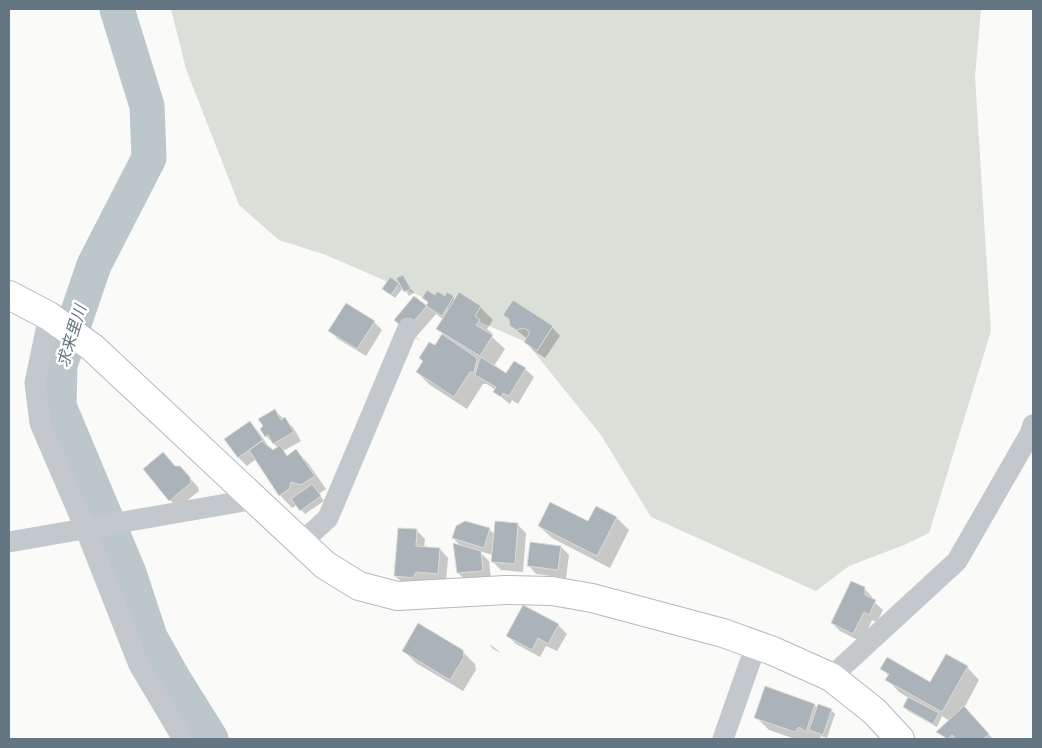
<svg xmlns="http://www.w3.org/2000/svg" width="1042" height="748" viewBox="0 0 1042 748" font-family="'PT Sans Narrow','Noto Sans JP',sans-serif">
<rect width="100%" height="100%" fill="#fafaf8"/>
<path fill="#dadfd7" d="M171,9h810l-6,68 16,254 -62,202 -25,12 -55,21 -33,25 -165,-74 -50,-82 -75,-93 -200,-87 -47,-15 -40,-35 -53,-136z"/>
<path fill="#0003" d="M402,276l12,17 -5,3 -11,-17z
M391,279l12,9 -8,10 -8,-6z
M448,294l8,6 3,-6 21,13 13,13 -6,9 5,4 -2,2 15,14 -11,17 13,8 7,-12 11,7 9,8 -16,27 -6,-4 -2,4 -15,-12 1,-2 -9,-6h-4l-16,25 -37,-24 -13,-13 26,-38 -6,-6 6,-9 -7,-5 -20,23 5,5 -17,-13 10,-32 12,10 9,-10 10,1z
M504,315l48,12 8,9 -15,22 -12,-8 -8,-8 2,-3 -16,-14 -1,-4z
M374,322l8,8 -16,26 -28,-17 -8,-8z
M275,411l18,16 8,14 -18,10 5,5 8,-5 12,12 18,26 -7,5 5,7 -19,13 -8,-9 -5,3 -12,-13 -24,-36 -9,7 -9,-9 12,-34 8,8 13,19 2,2 5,-4 -12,-12z
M176,467l12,9 10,11 1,4 -21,17 -8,-8z
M617,518l12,12 -19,38 -58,-30 -13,-12 50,-3z
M517,524l9,9 -3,39 -22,-2 -9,-9 1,-6 -14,-4 10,10 2,18 -24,2 -9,-8 -3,-28 7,2 -9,-9 36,-9 6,6z
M417,531l8,8 -1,9 16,1 8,9 -2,24 -21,-2 -3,6 -18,-2 -9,-8z
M561,547l8,8 -3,23 -30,-4 -8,-9z
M864,588l8,9v3l11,10 -6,12 -5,-2 -10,22 -22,-11 -8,-8z
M558,625l9,9 -10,17 -11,-5 -6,11 -24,-13 -8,-8z
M490,645h1l10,8 -8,-4z
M403,650l59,1 13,13 1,6 -13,21 -47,-28z
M967,667l12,13 -15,28 29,31h-47l-8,-7 12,-11 -8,-5 -5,11 -29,-16 -4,-4 5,-9 -10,-6 -12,-13 2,-3 -7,-7 49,14z
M815,705l3,3 13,2 4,4 -8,24 -6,-2 -1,3h-25l-26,-9 -13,-13z"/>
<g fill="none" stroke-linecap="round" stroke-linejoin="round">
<path stroke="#bbc7cb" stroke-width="35" d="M117,9l30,97 2,52 -55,107 -34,100 -1,41 70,167 21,64 23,41 38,61"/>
</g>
<path fill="#aab3b9" stroke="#dcdcda" d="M403,275l8,14 -7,3 -8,-14z
M390,277l9,6 -8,12 -9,-6z
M427,290l8,5 2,-4 8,5 2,-4 7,4 -12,20 -16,-10 2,-4 -6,-4z
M459,292l22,14 -6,10 5,4 -4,5 17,10 -13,21 -44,-27z
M414,296l13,10 -19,22 4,7 -18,-15z
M513,300l40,26 -16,25 -13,-9 6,-10 -6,-4 -8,2 -6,-4 -1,-7 -6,-4z
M346,303l29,18 -18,28 -29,-18z
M442,334l35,24 -3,14h-4l-16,25 -38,-25 7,-11 -4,-3 10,-16 6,3z
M481,357l25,16 8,-12 12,7 -17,28 -6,-3 -2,4 -8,-5 3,-5 -21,-12 4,-14z
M275,409l6,11 4,-3 9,15 -21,12 -5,-9 -3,2 -5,-8 3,-3 -5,-7z
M250,421l13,19 -25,18 -14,-19z
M262,441l11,9 7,-5 7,11 9,-7 19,27 -14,9 -10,-3 -2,7 -10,7 -30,-46z
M163,452l12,14h5l10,11 1,6 -22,18 -26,-32z
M312,484l9,12 -21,15 -9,-12z
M550,502l38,19 8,-15 21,11 -20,39 -59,-30z
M465,521l25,7 -6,20 -32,-10 4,-12z
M495,521l23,2 -3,41 -24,-2z
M398,528l19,1 -1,17 24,2 -2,26 -22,-2 -3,6 -19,-2z
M530,542l31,4 -3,24 -31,-4z
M453,543l28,8 2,20 -26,2z
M851,581l14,6v8l11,5 -7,15 -5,-3 -11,22 -22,-11z
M523,605l36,19 -11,20 -10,-6 -6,12 -26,-14z
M418,623l45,27 1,7 -14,23 -48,-29z
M946,654l22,12 -26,46 -57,-32 4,-6 -9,-5 7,-12 43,25z
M765,686l50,18 -9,28 -7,-5 -4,5 -41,-14z
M908,697l31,16 -6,11 -30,-17z
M818,704l14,5 -9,26 -14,-5z
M964,706l25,28 -6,5h-27l-4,-4 -4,4 -12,-7z"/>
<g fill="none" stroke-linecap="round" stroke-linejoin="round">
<g stroke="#b3babf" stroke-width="30">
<path id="secondary" d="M9,295l40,21 44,32 232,217 34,21 38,10 109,-6 46,1 40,7 131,35 50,18 58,26 43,34 26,28"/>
</g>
<path stroke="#c3c8cc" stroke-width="21" d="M49,316l-14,67 5,40 45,105 54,137 44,74
M9,542l246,-43
M301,543l27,-25 80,-190
M831,677l126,-116 73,-127 3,-9
M723,739l33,-94"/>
<use href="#secondary" stroke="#fff" stroke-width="28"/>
</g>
<g text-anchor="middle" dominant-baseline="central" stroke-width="5" stroke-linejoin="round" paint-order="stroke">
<g font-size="16" font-style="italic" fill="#60757c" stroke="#fff">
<text transform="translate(71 336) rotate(-73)">求来里川</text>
</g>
</g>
<rect width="1042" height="748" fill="none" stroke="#657683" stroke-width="20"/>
</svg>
